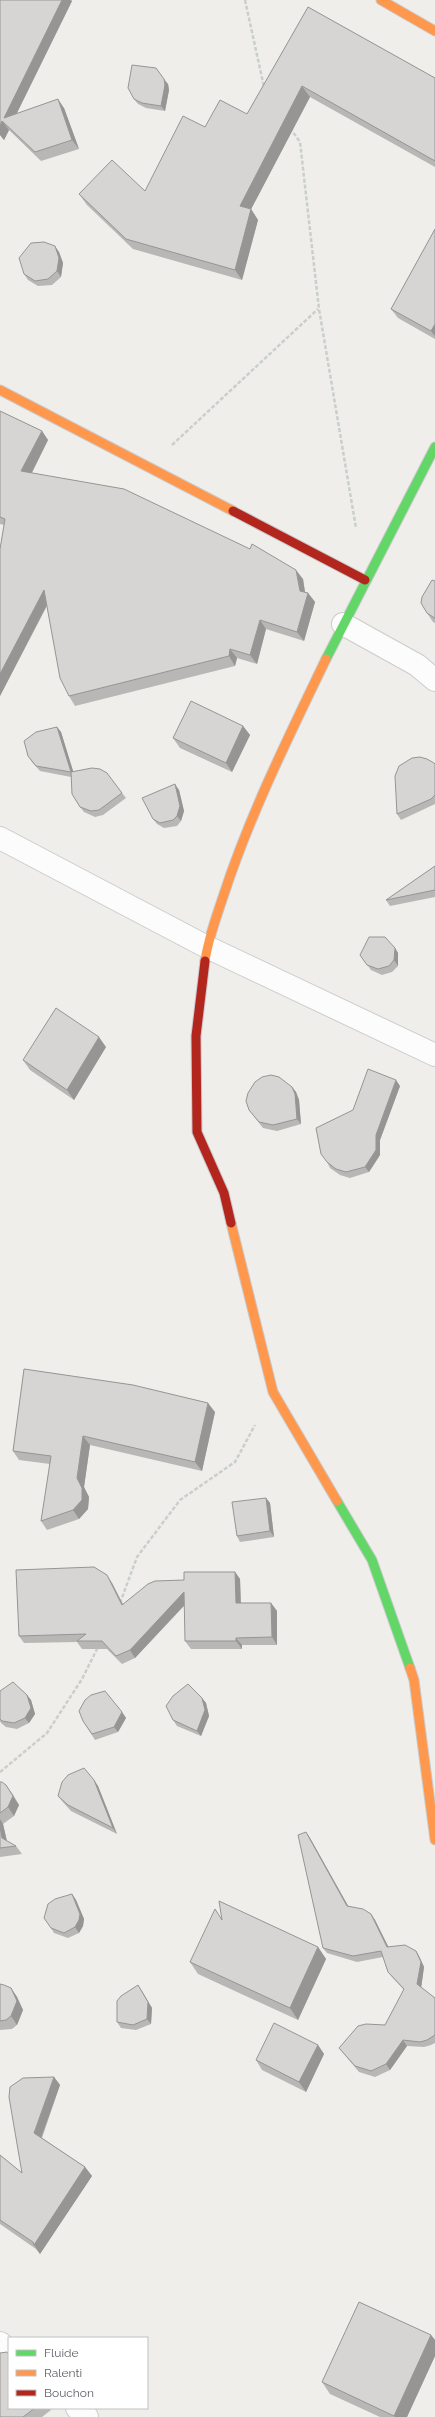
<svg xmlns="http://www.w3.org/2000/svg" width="435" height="2417" viewBox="0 0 435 2417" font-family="Raleway,sans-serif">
<rect width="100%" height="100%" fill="#efeeea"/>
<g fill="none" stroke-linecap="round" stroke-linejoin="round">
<g stroke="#cbcccc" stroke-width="24">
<path id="street" d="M343,624l74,41 18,15
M0,838l207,109 228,108
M0,2343l9,7
M77,2408l10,9"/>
</g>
<g stroke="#cacacb" stroke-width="11">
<path id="fast" d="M326,659l109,-212
M337,1501l35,59 38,108"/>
</g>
<g stroke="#cacacb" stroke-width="11">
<path id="slow" d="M381,0l54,31
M0,390l233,121
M205,961c3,-22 11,-43 18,-64 27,-83 66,-161 103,-238
M231,1223l42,169 64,109
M410,1668l4,12 21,160"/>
</g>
<g stroke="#cacacb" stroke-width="11">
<path id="jam" d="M233,511l132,69
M205,961l-9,75 1,96 27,61 7,30"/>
</g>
<path stroke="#cacfcc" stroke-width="2.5" stroke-dasharray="4 2" stroke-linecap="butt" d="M245,0l19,87
M290,128l10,14 19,167 37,219
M172,445l146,-136
M120,1603l17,-46 43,-57 55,-38 20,-37
M0,1772l47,-39 35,-54 16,-32"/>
<use href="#street" stroke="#fdfcfc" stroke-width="22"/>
<use href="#fast" stroke="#63d668" stroke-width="9"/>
<use href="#slow" stroke="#ff974d" stroke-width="9"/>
<use href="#jam" stroke="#b3261e" stroke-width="9"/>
</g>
<path fill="#b8b7b5" d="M0,0l72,1 -55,112 47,-5 15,41 -38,12 -32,-31 -5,10 -4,-5z
M308,7l127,71v89l-125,-70 -59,112 7,11 -16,60 -109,-31 -46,-44 -8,-11 66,-3 60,-64 42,-13z
M168,84l1,6 -4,21 -19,-3 -8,-4 -4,-5z
M435,229v110l-37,-21 -7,-9z
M59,252l4,11 -2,14 -9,8 -14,1 -10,-6 -4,-6z
M0,411l42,20 6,9 -16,33 271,106 2,13 3,1 7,9 -11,39 -38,-12 -9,35 -20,-6 -2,8 -160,40 -6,-10 -22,-90 -47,90v-147l4,-24 -4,-1z
M435,581v42l-2,-1 -6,-9z
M243,726l7,9 -18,37 -52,-24 -7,-10z
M57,727l4,5 12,40 49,21 4,5 -23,17 -8,2 -11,-5 -4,-5 -9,-30 -31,-6 -8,-9 -4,-6z
M435,764v40l-34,16 -4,-6z
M179,790l5,21 -3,10 -4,5 -13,2 -7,-4 -4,-5z
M435,866v31l-45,9 -4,-6z
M395,948l3,5v13l-6,6 -10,3 -11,-5 -11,-15z
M106,1047l-32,53 -44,-30 -7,-10z
M400,1086l-20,54v15l-11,17 -19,6 -10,-3 -10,-7 -3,-6 26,-52z
M292,1087l4,5 3,8 2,24 -24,7 -14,-3 -14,-18z
M24,1369l191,43 -13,59 -112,-26 -6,42 5,10 -1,12 -9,10 -32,11 -6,-9 9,-57 -31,-4 -6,-9z
M266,1498l4,5 4,34 -34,5 -3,-6z
M235,1572l5,7 1,24h30l6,8v34h-35v4h-51l-6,-8v-36l-50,53 -13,6 -15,-15h-25l-5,-7 -53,1 -5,-7 93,-53 11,21 61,-24z
M0,1691l27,4 4,5 4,14 -6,9 -12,6 -11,-2 -5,-4 -1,-2z
M202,1698l4,5 3,13 -8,20 -24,-10 -4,-6z
M122,1712l4,6 -8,14 -23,8 -12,-19z
M94,1780l4,6 19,48 -46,-23 -9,-10 -4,-5z
M0,1782l12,11 7,12 -5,11 -11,8 4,17 9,5 6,8 -22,3z
M306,1832l4,6 38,68 23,8 4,6 13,27 28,4 3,5 5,11 -3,20 14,11v45l-4,2 -7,2 -17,-1 -17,24 -15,7 -16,-5 -20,-24 46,-23 19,-35 -12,-13 -4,-5 -5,-15 -26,5 -30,-9 -4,-5z
M72,1894l4,6 8,19 -1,7 -4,7 -11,5 -14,-5 -3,-5z
M222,1919l96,28 8,12 -28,61 -100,-46 -8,-12z
M0,1984l11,4 6,9 6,13 -6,15 -5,4 -12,1z
M142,1991l10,17 -1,16 -15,6 -15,-2 -4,-6z
M318,2045l6,9 -18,38 -44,-22 -6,-10z
M54,2077l6,8 -18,53 43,29 7,9 -52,78 -4,-5 -36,-25v-69l22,18z
M431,2335l4,5v16l-28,61h-27l-50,-23 -8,-12z
M9,2408h41l1,2 -9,7h-42z"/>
<path fill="#969594" d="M62,0h9l1,1 -62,126 -6,-9z
M164,79l4,5 1,6 -4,21 -4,-5z
M302,86l8,11 -63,120 -7,-11z
M58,99l6,9 15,41 -7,-9z
M2,121l7,9 -5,10 -4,-5v-9z
M251,209l7,11 -16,60 -7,-10z
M55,246l4,6 4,11 -2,14 -4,-6z
M435,324v12l-4,-5z
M42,431l6,9 -20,40 -7,-9z
M296,570l7,9 3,20 2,-6 7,9 -11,39 -7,-9 3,-41z
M44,590l6,9 -50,97v-22z
M260,620l6,9 -9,35 -7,-9z
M230,649l7,9 -2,8 -6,-10z
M243,726l7,9 -18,37 -6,-9z
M57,727l4,5 14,45 -4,-5z
M175,784l4,6 5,21 -3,10 -4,-5z
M395,948l3,5v13l-4,-6z
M99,1037l7,10 -32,53 -7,-10z
M396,1080l4,6 -20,54v15l-11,17 -4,-5 11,-32z
M292,1087l4,5 3,8 2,24 -4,-5z
M208,1403l7,9 -13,59 -7,-9z
M83,1436l7,9 -6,42 5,10 -1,12 -9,10 -6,-9z
M266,1498l4,5 4,34 -4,-6z
M235,1572l5,7 1,32 -5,-8z
M107,1575l5,8 15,30 -5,-8z
M184,1592l6,7 -55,59 -5,-8z
M271,1603l6,8v34l-5,-8z
M236,1638l6,7v4l-6,-8z
M27,1695l4,5 4,14 -6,9 -4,-5z
M202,1698l4,5 3,13 -8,20 -4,-5z
M122,1712l4,6 -8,14 -4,-5z
M94,1780l4,6 19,48 -4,-6z
M6,1785l13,20 -5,11 -6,-9z
M0,1819l3,5 5,22 -6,-8 -2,-12z
M306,1832l4,6 41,73 -4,-5z
M72,1894l4,6 8,19 -1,7 -4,7 -4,-6z
M371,1914l4,6 16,32 -4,-5z
M318,1947l8,12 -28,61 -8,-12z
M416,1951l3,5 5,11 -3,22 -4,-5z
M138,1985l14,23 -1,16 -4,-5z
M11,1988l6,9 6,13 -6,15 -6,-9z
M403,2040l4,6 -17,24 -4,-6z
M318,2045l6,9 -18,38 -7,-10z
M54,2077l6,8 -20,56 -6,-8z
M85,2167l7,9 -52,78 -6,-9z
M431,2335l4,5v16l-28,61h-12l-1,-1z"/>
<path fill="#d6d5d3" stroke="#969594" d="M0,0h62l-58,118 54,-19 14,41 -37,12 -33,-31 -2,5z
M308,7l127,71v83l-133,-75 -62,120 11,3 -16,61 -109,-31 -47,-45 33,-34 33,31 38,-75 22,11 15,-27 27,14z
M132,65l24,3 8,11 1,6 -4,21 -19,-3 -8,-4 -6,-11z
M435,229v95l-4,7 -40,-22z
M44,242l11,4 4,12 -2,13 -9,8 -13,2 -11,-7 -5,-16 12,-15z
M0,411l42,20 -21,40 103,18 126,60 2,-5 44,26 4,21 8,2 -11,39 -37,-12 -10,35 -20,-6 -1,7 -160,40 -9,-18 -16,-88 -44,84v-125l5,-30 -5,-2z
M432,580l3,1v37l-2,-1 -6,-4 -6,-10 1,-6z
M191,701l52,25 -17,37 -53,-25z
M57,727l14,45 21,-4 8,1 7,4 15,20 -23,17 -8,1 -11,-4 -8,-13 -1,-22 -35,-6 -8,-10 -4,-15 12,-9z
M420,757l7,2 7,4 1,1v31l-4,4 -34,15 -2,-38 4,-10 13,-8z
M175,784l5,22 -3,10 -4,4 -13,3 -7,-4 -11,-21z
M435,866v24l-49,10z
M369,937h16l10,11 -1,12 -5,6 -11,3 -11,-4 -7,-10z
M56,1008l43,29 -32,53 -44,-30z
M368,1069l28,11 -20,55v15l-11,17 -19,5 -10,-3 -9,-7 -6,-8 -5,-26 37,-18z
M271,1075l8,2 13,10 3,7 2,25 -24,6 -14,-3 -10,-12 -3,-9 2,-8 7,-11 7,-5z
M24,1369l109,16 75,18 -13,59 -112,-26 -6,42 5,10v12l-9,10 -32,11 10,-65 -38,-5z
M266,1498l4,33 -33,5 -5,-34z
M94,1567l13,8 15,30 26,-21 7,-3 29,-1v-8h51l1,31h35l1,34 -36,1v3h-51l-1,-49 -54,58 -14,6 -14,-15h-25l9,-7 -67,2 -3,-66z
M13,1682l14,13 4,13 -6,10 -11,5 -12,-2 -2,-2v-28z
M188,1684l14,14 3,12 -8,21 -24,-11 -7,-14 7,-10z
M105,1691l17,21 -8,15 -22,7 -9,-13 -4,-10 6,-11 6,-5z
M84,1768l10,12 19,48 -45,-23 -10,-9 4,-14 6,-7z
M0,1782h2l4,3 7,11 -5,11 -8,6z
M0,1826l2,12 14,8 -16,2z
M306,1832l41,74 16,3 8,5 16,33 18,-2 11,6 5,11 -4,22 18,14v37l-8,5 -7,2 -17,-2 -17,24 -15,7 -16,-5 -16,-18 19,-22 8,-2 19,1 19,-36 -16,-17 -7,-21 -28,5 -30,-8 -25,-113z
M72,1894l8,20 -1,6 -4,7 -11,6 -13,-5 -7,-10 4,-14 7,-5z
M219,1901l99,46 -28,61 -100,-46 25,-53 7,11z
M0,1984l4,1 7,3 6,13 -6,15 -5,4 -6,1z
M138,1985l10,17 -1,17 -14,6 -16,-3v-21l4,-5z
M274,2023l44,22 -19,37 -43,-22z
M54,2077l-20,56 51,34 -51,78 -1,-3 -33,-22v-65l22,18 -13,-76 1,-10 13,-9z
M359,2302l72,33 -37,81 -72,-34z
M7,2352l2,3v53h26l-12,9h-23v-64z"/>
<rect x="8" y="2337" width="140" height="72" fill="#ffffff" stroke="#bfc1c3"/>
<rect x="16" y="2350" width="20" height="6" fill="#63d668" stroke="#bfc1c3"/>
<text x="44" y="2357" font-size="12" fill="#5f6368">Fluide</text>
<rect x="16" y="2370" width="20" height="6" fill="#ff974d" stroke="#bfc1c3"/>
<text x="44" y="2377" font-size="12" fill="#5f6368">Ralenti</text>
<rect x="16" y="2390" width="20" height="6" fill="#b3261e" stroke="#bfc1c3"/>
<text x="44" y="2397" font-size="12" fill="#5f6368">Bouchon</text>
</svg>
